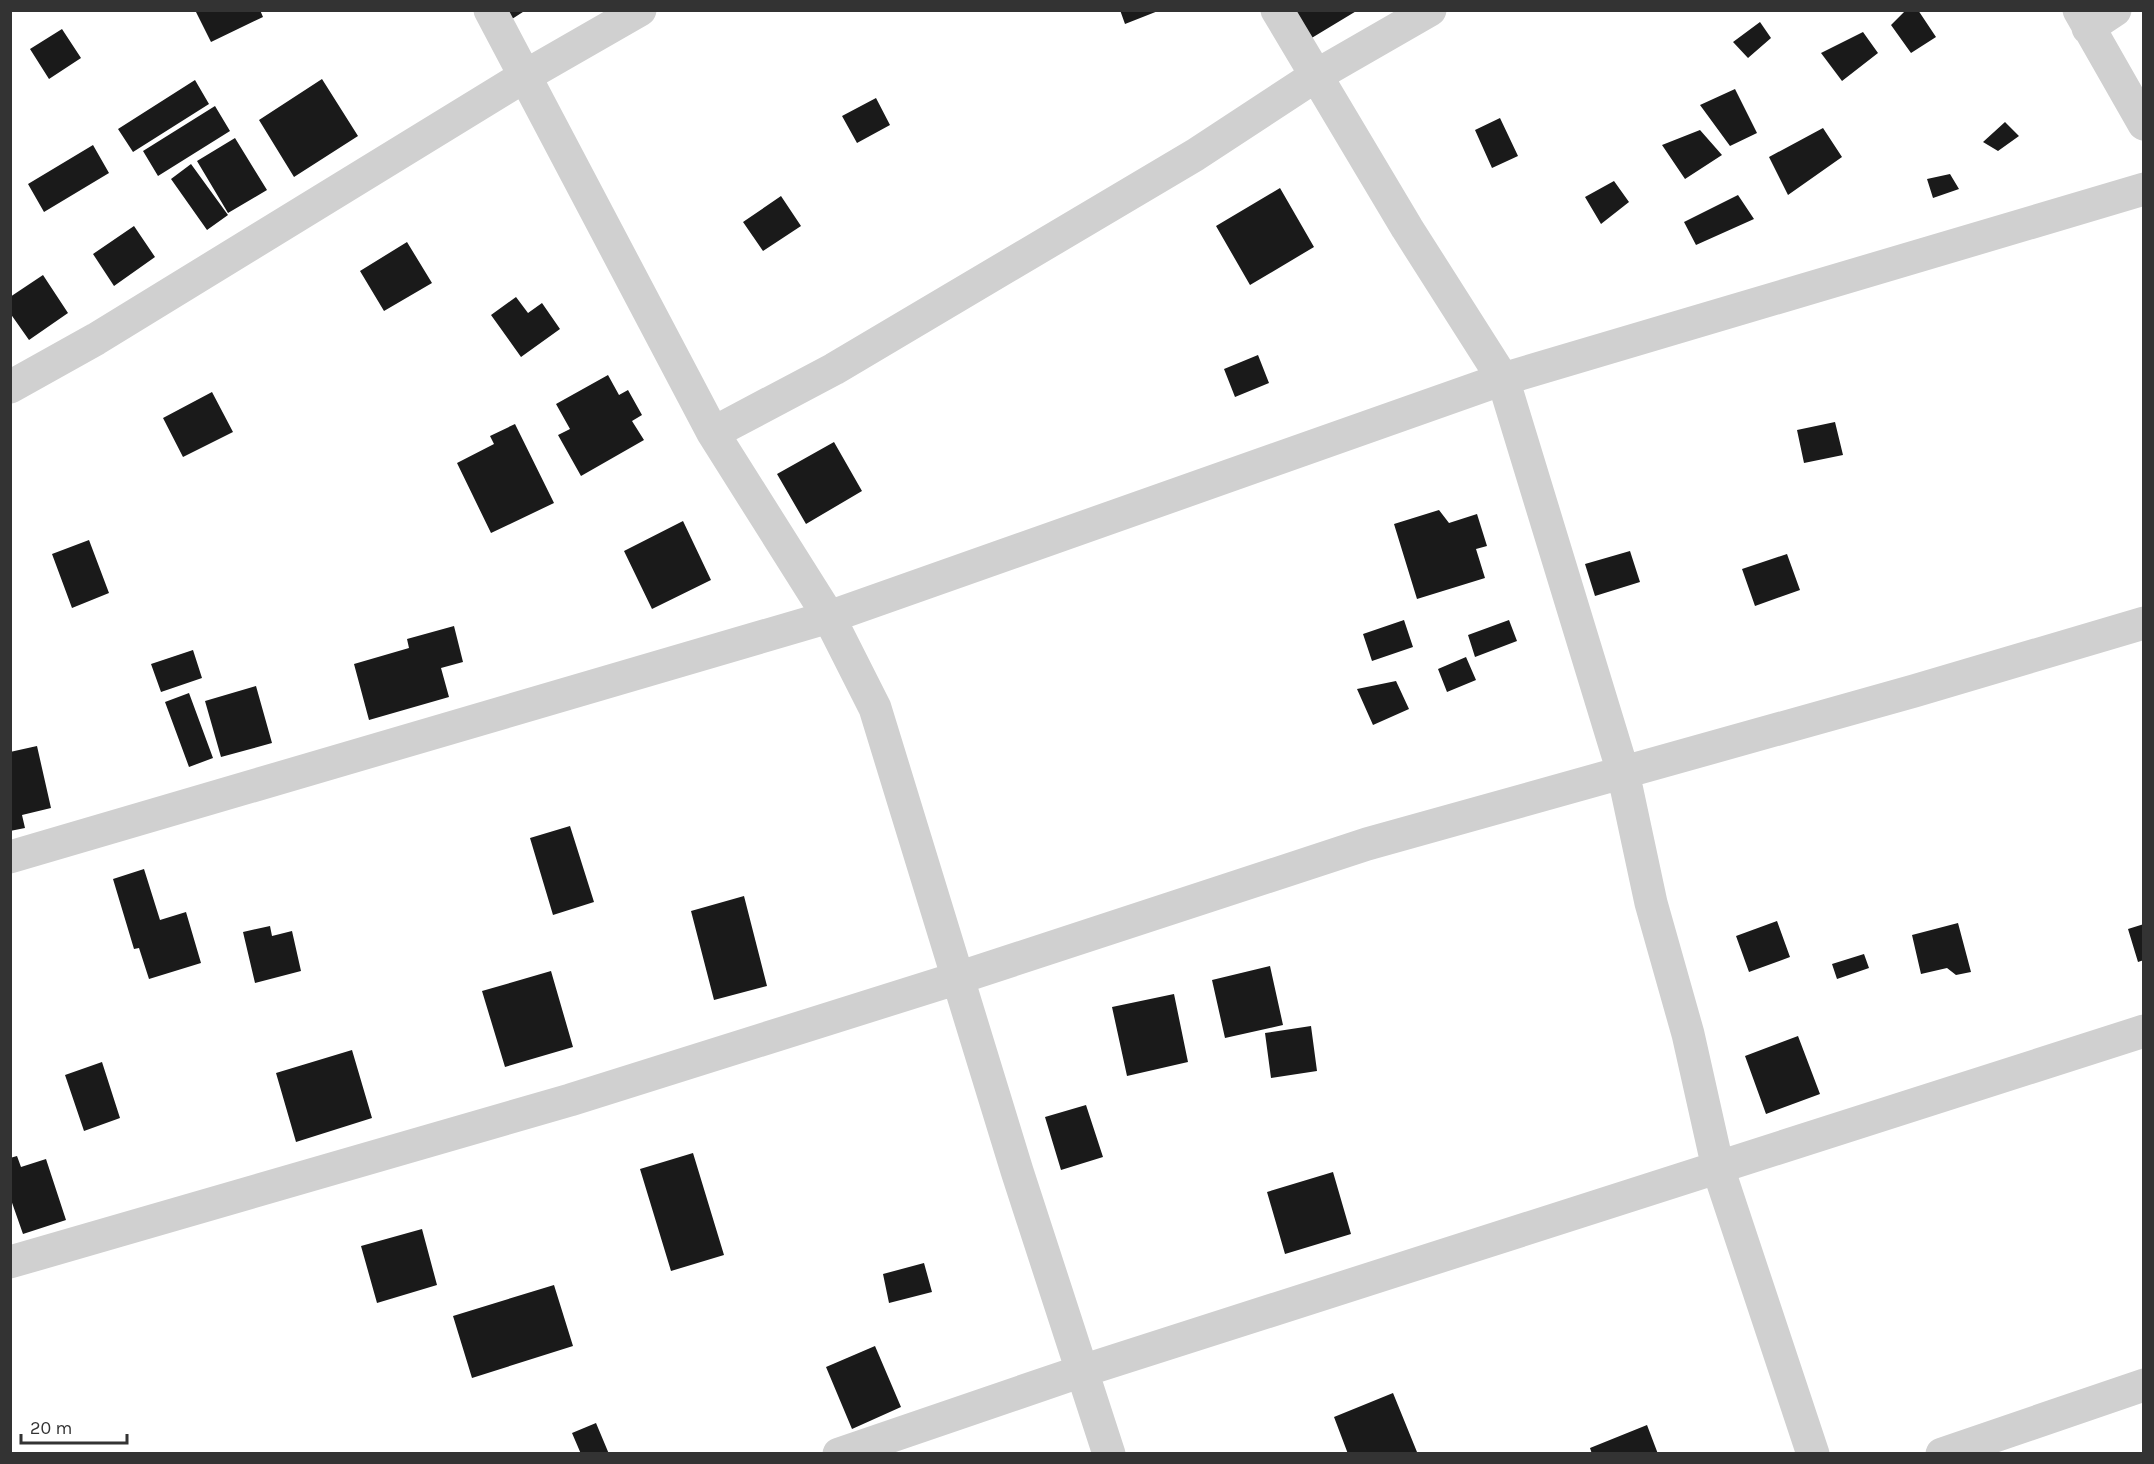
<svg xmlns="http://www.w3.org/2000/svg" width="2154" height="1464" viewBox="0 0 2154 1464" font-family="Karla,sans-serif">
<rect width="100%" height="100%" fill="#fff"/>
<path fill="#1a1a1a" d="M195,10h65l3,7 -52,25z
M507,10h19l-14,9z
M1120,10h38v1l-33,13z
M1293,10h65l-48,29z
M1906,10h12l18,27 -25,16 -20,-28z
M1760,22l11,16 -23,20 -15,-16z
M62,29l19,29 -32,21 -19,-30z
M1863,32l15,21 -36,28 -21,-28z
M322,79l36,57 -64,41 -35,-57z
M195,80l14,24 -76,48 -15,-23z
M1735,89l22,44 -27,13 -30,-41z
M876,98l14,27 -33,18 -15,-27z
M215,106l15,25 -72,45 -15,-25z
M1500,118l18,38 -26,12 -17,-38z
M2005,122l14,14 -21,15 -15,-9z
M1823,128l19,29 -54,38 -19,-38z
M1700,130l22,25 -37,24 -23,-34z
M235,138l32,52 -39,23 -31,-52z
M93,145l16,28 -65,39 -16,-28z
M191,164l37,51 -21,15 -36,-51z
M1950,174l9,15 -26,9 -6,-19z
M1614,181l15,21 -28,22 -16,-27z
M1280,188l34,59 -64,38 -34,-59z
M1738,195l16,24 -58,26 -12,-23z
M781,196l20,30 -38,25 -20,-29z
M134,226l21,31 -41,29 -21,-32z
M407,242l25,41 -48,28 -24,-40z
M43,275l25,38 -39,27 -19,-27v-16z
M516,297l12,16 14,-10 18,26 -39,28 -30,-42z
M1258,355l11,28 -34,14 -11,-28z
M608,375l11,20 9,-5 14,25 -10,6 12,19 -63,36 -23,-41 12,-6 -14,-25z
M212,392l21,40 -50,25 -20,-39z
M1835,422l8,33 -39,8 -7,-33z
M515,424l39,79 -63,30 -34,-70 37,-19 -4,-8z
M834,442l28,49 -56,33 -29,-50z
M1439,510l10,13 28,-9 10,32 -11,3 9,29 -68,21 -23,-75z
M683,521l28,59 -59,29 -28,-58z
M89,540l20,53 -37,15 -20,-54z
M1630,551l10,31 -45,14 -10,-32z
M1787,554l13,36 -45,16 -13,-37z
M1404,620l9,27 -41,14 -9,-27z
M1509,620l8,21 -42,16 -7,-22z
M454,626l9,36 -22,6 8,29 -80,23 -15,-56 55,-16 -2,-9z
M193,650l9,28 -41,14 -10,-28z
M1466,657l10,23 -29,12 -9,-23z
M1396,681l13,28 -36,16 -16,-36z
M256,686l16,57 -51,14 -16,-56z
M189,693l24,65 -24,9 -24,-65z
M37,746l14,62 -29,7 3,13 -15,3v-79z
M570,826l24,76 -41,13 -23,-77z
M144,869l16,51 26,-8 15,51 -52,16 -10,-31 -5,1 -21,-70z
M744,896l23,90 -53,14 -23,-89z
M1777,921l13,36 -41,15 -13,-36z
M1958,923l13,49 -15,3 -9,-7 -26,6 -9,-39z
M2144,924v36l-6,2 -10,-33z
M270,926l2,10 20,-5 9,40 -46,12 -12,-51z
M1864,954l5,14 -32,11 -5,-15z
M1270,966l13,59 -58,13 -13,-58z
M551,971l22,76 -68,20 -23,-76z
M1174,994l14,68 -61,14 -15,-69z
M1311,1026l6,45 -46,7 -6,-45z
M1798,1036l22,58 -54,20 -21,-58z
M352,1050l20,68 -76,24 -20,-69z
M102,1062l18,56 -36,13 -19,-56z
M1086,1105l17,52 -42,13 -16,-53z
M693,1153l31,102 -53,16 -31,-102z
M17,1156l4,11 25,-8 20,61 -43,14 -13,-37v-39z
M1333,1172l18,62 -66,20 -18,-62z
M422,1229l15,56 -60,18 -16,-57z
M924,1263l8,29 -43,11 -6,-29z
M554,1285l19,61 -101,32 -19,-62z
M875,1346l26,61 -49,22 -26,-62z
M1393,1393l24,59 -69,2 -14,-37z
M596,1423l13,31h-28l-9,-21z
M1647,1425l11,29h-66l-2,-6z"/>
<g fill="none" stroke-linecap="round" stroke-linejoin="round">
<path stroke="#d0d0d0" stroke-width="33" d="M490,10l223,423 116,184 46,91 142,463 92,283
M1277,10l130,218 96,151 120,393 28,131 37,131 30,134 95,286
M2079,10l65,114
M2088,28l27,-18
M10,387l86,-48 429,-263 115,-66
M713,433l121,-64 361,-214 122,-80 113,-65
M10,857l819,-240 674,-238 641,-190
M10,1262l560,-162 388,-122 409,-134 547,-153 230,-68
M839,1454l243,-83 1062,-340
M1942,1454l202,-69"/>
</g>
<rect width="2154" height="1464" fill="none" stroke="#333333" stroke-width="24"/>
<path d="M21 1434v9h106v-9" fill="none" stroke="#333333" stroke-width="3"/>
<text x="30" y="1434" font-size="18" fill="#333333" stroke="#ffffff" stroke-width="4.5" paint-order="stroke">20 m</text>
</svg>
